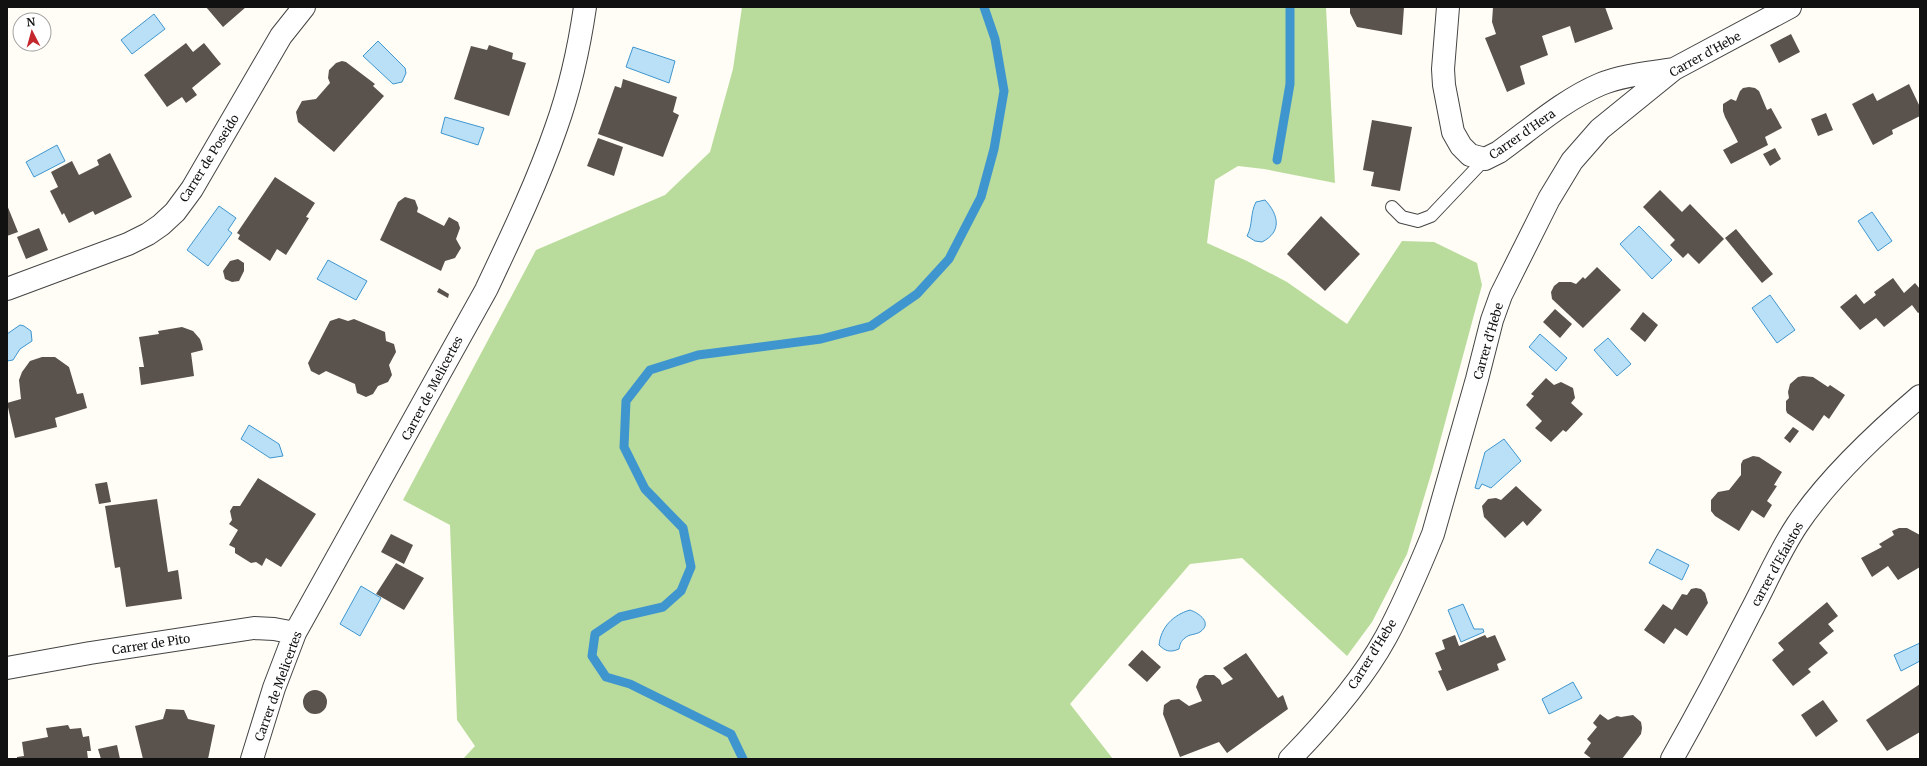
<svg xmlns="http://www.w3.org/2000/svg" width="1927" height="766" viewBox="0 0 1927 766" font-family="Merriweather,serif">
<rect width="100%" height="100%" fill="#fffdf5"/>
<path fill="#b9dc9c" d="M742,7h584l9,176 -71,-14 -26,-3 -23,14 -8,63 40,18 40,21 60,42 55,-83 32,1 43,21 5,22 -50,186 -25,83 -35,68 -25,34 -105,-98 -52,6 -120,140 43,55h-650l12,-13 -18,-26 -7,-195 -47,-25 133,-250 129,-55 45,-43 23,-83z"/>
<path fill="#b9e0f7" stroke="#3f96cf" d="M154,14l11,15 -33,25 -11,-14z
M378,41l27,27 1,5 -4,9 -9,2 -30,-28z
M633,47l42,14 -6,22 -43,-16z
M445,117l39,11 -6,17 -37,-12z
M57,145l8,16 -31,16 -8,-15z
M1265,200c14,15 17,32 -3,42l-7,-1 -8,-5c6,-11 3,-23 9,-34z
M219,206l17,12 -8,12 4,3 -24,33 -21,-16z
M1872,212l20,29 -14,10 -20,-30z
M1639,226l33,34 -20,19 -32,-35z
M328,260l39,21 -11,19 -39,-21z
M1770,295l25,35 -18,13 -25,-35z
M20,325l4,1 7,5 1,10 -12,8 -7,11 -6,1v-27z
M1540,334l27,24 -11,13 -27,-24z
M1608,338l23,26 -14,12 -23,-26z
M249,425l30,19 4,12 -13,2 -29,-19z
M1504,439l17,22 -30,27 -9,-4 -3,5 -4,-1 10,-36z
M1657,549l32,16 -7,15 -33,-17z
M361,586l20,12 -21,38 -20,-12z
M1463,604l11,25h9l1,3 -23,10 -13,-32z
M1190,610c9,3 23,13 10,22 -5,3 -11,2 -15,6 -4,3 -5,6 -6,11 -9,4 -14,2 -20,-4 2,-18 14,-30 31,-35z
M1920,643v18l-19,10 -7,-16z
M1573,682l9,16 -33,16 -7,-15z"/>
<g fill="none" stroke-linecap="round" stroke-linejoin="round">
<path stroke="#3f96cf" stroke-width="9" d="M1277,160l13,-76v-77
M743,759l-12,-25 -101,-50 -24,-7 -14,-21 3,-22 25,-17 43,-10 18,-16 10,-24 -8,-39 -38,-39 -21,-42 2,-46 24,-31 48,-15 123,-16 50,-13 46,-32 32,-35 32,-62 13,-48 10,-58 -9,-52 -11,-32"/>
</g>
<path fill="#5a524d" d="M206,7h40l-23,20z
M1350,7h54l-2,28 -45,-8 -7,-14z
M1493,7h112l8,22 -38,14 -5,-17 -28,10 6,19 -28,11 5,18 -18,8 -22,-54 11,-4 -4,-12z
M1791,34l9,18 -21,11 -9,-18z
M186,43l7,9 11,-9 17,21 -29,24 5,7 -11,8 -4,-6 -15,10 -23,-32z
M489,45l24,8 -1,6 14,4 -17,53 -55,-17 17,-53 16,4z
M342,61l4,1 29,22 -2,2 11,10 -50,56 -36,-30 -2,-10 6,-11 14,-2 14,-16 -2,-5 1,-8 7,-7z
M623,79l54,18 -4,15 6,3 -16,42 -65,-23 17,-48 6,2z
M1909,84l11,23v9l-28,14 1,4 -20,11 -21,-41 21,-11 4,8z
M1749,87l6,1 4,3 8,19 4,-2 11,20 -17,9 3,8 -37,19 -8,-14 15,-8 -13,-25 -2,-6v-7l8,-5 5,2 4,-10 3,-3z
M1826,113l7,17 -15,6 -7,-17z
M1372,120l40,7 -12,64 -29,-5 3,-14 -11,-2z
M598,138l25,9 -9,29 -27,-10z
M1775,148l6,11 -11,7 -7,-12z
M110,153l22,44 -37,18 -2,-4 -24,12 -5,-10 -2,2 -12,-24 8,-4 -7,-15 21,-11 7,14 20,-10 -2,-5z
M275,177l40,26 -9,14 3,1 -23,37 -9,-6 -7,12 -32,-22 2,-4 -3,-2z
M1660,190l22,22 8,-8 34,35 -25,25 -11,-11 -5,5 -13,-13 5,-5 -32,-33z
M405,197l10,3 3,8 -1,4 27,14 5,-9 9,5 2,6 -4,11 5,9 -6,10 -10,3 -4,10 -61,-31 18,-38z
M7,205l11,27 -11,4z
M1321,216l39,38 -35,37 -38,-37z
M39,228l9,22 -22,9 -9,-22z
M1736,229l37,45 -11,9 -37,-45z
M238,259l6,4v8l-5,10 -7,1 -7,-3 -2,-8 7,-10z
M1597,267l24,23 -38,38 -31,-29 -1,-7 3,-6 5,-4h12l5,2 7,-7 2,2z
M1893,278l11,15 11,-10 5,6v23l-2,1 -6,-8 -28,22 -8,-9 -16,12 -20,-23 16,-13 8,10 12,-9 -2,-3z
M439,288l10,6 -1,4 -11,-6z
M1555,309l17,15 -12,14 -17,-16z
M1643,312l15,13 -13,17 -15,-13z
M339,318l9,3 6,-2 31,13 1,9 8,3 2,8 -7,13 3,10 -4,7 -10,4 -5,8 -7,3 -9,-4 -2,-9 -29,-13 -7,4 -8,-4 -3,-8 22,-42z
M182,327l11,4 7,8 2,6 1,5 -12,3 3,23 -53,9 -2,-18h5l-5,-30 20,-3 -1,-3z
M42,357h13l14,10 8,27 6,-1 4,15 -32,10 2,9 -42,11 -8,-35 14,-4 -2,-19 3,-8 8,-11z
M1803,376l10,1 15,10 2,-2 15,10 -16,24 -5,-4 -11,16 -26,-18 -1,-3v-9l3,-3 -1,-6 2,-8 8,-7z
M1546,378l8,7 7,-3 12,6 2,10 -4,5 12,11 -17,18 -3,-2 -12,12 -16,-14 7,-7 -16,-16 8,-9 -3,-2z
M1793,427l6,4 -9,12 -6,-5z
M1753,456l6,1 23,15 -8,13 3,1 -10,15 5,4 -8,13 -12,-8 -13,21 -24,-15 -4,-5v-11l7,-8 11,-2 12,-15v-11l2,-4z
M258,478l58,36 -35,53 -15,-9 -4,8 -6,-4 -5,1 -16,-10v-5l-6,-3 9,-15 -9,-6 3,-4 -2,-9 3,-5h7z
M107,482l4,20 -12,2 -4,-20z
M1516,486l26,24 -15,16 -4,-5 -18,17 -21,-21 -2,-11 6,-7 8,-1 5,2z
M157,499l11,73 10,-2 4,29 -56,8 -6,-40 -5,1 -10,-62z
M1899,528h8l13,7v32l-22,13 -10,-14 -16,11 -11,-19 21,-11 -3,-3 15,-9 -2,-4z
M391,534l22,11 -9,19 -23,-12z
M396,563l28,15 -20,32 -28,-16z
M1696,588l5,1 4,4 3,10 -21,33 -12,-8 -11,16 -20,-14 19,-26 9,6 10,-16 5,1 4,-6z
M1827,602l11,14 -10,8 6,7 -15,12 9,10 -20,16 3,3 -18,14 -21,-26 12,-10 -6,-7z
M1455,635l4,11 26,-11 2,3 8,-3 11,25 -9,4 2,6 -52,21 -9,-20 4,-1 -7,-17 10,-4 -3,-9z
M1142,650l19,17 -14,15 -19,-17z
M1246,653l32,45 5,-3 5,14 -61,44 -8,-11 -39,15 -17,-43 1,-9 7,-5 8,-1 10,7 13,-5 -6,-14 3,-8 6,-4h9l6,5 2,5 11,-6 -10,-11z
M1920,684v48l-33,19 -21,-31z
M303 702a12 12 0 1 1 24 0a12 12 0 1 1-24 0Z
M1823,700l15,21 -22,16 -15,-22z
M166,709l18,1 4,9 27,6 -7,34h-65l-8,-33 28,-7z
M1600,714l8,6 9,-4 4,1 12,-2 8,7 1,6 -1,6 -19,25h-30l-8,-6 7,-10 -4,-4 10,-12 -4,-4z
M68,725l2,4 11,-1 2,9 6,-1 2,15h-4l1,8h-71v-2l7,-1 -2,-14 26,-5 -2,-9z
M117,745l3,14h-19l-3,-10z"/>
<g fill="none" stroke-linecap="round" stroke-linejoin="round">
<g stroke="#444" stroke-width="14">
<path id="service" d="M1392,207l10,10 16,4 13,-5 54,-57"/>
</g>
<g stroke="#444" stroke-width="24">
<path id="minor" d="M1448,7l-5,62 1,16 9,47 8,14 9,9 15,4 14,-7c32,-23 64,-52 102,-68 22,-9 48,-11 72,-15
M7,289l121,-45 20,-10 13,-9 14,-13 17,-23 89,-153 23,-29
M7,668l83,-15 164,-25 20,1 21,4
M252,759l22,-71 21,-55 191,-343c25,-53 51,-107 70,-162 14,-39 23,-80 29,-121
M1290,759c35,-36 72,-78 96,-122 18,-33 33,-69 47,-103l44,-155 15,-59 9,-25 48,-96 23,-38 28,-32 74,-60 116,-62
M1672,759c27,-48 53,-97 78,-146 16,-30 29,-61 47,-88 30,-45 82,-94 123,-129"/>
</g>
<use href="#service" stroke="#fff" stroke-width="12"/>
<use href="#minor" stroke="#fff" stroke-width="22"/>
</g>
<g text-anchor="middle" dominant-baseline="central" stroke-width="4" stroke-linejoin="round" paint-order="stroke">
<g font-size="12" fill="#111" stroke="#fff">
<text transform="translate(1705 54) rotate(-29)">Carrer d'Hebe</text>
<text transform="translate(1522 134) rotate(-35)">Carrer d'Hera</text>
<text transform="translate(209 158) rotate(-58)">Carrer de Poseido</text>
<text transform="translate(1488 341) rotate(-74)">Carrer d'Hebe</text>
<text transform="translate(432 388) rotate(-62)">Carrer de Melicertes</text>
<text transform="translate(1777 564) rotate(-61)">carrer d'Efaistos</text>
<text transform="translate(151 644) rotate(-9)">Carrer de Pito</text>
<text transform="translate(1372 654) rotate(-58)">Carrer d'Hebe</text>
<text transform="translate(278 686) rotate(-70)">Carrer de Melicertes</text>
</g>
</g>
<rect width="1927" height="766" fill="none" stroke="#111111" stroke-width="16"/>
<g transform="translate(32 32) rotate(354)"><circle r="19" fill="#ffffff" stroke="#a0a0a0"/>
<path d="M0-3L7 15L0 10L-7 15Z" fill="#c4262e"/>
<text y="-6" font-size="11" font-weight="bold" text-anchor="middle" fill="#111111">N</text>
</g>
</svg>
